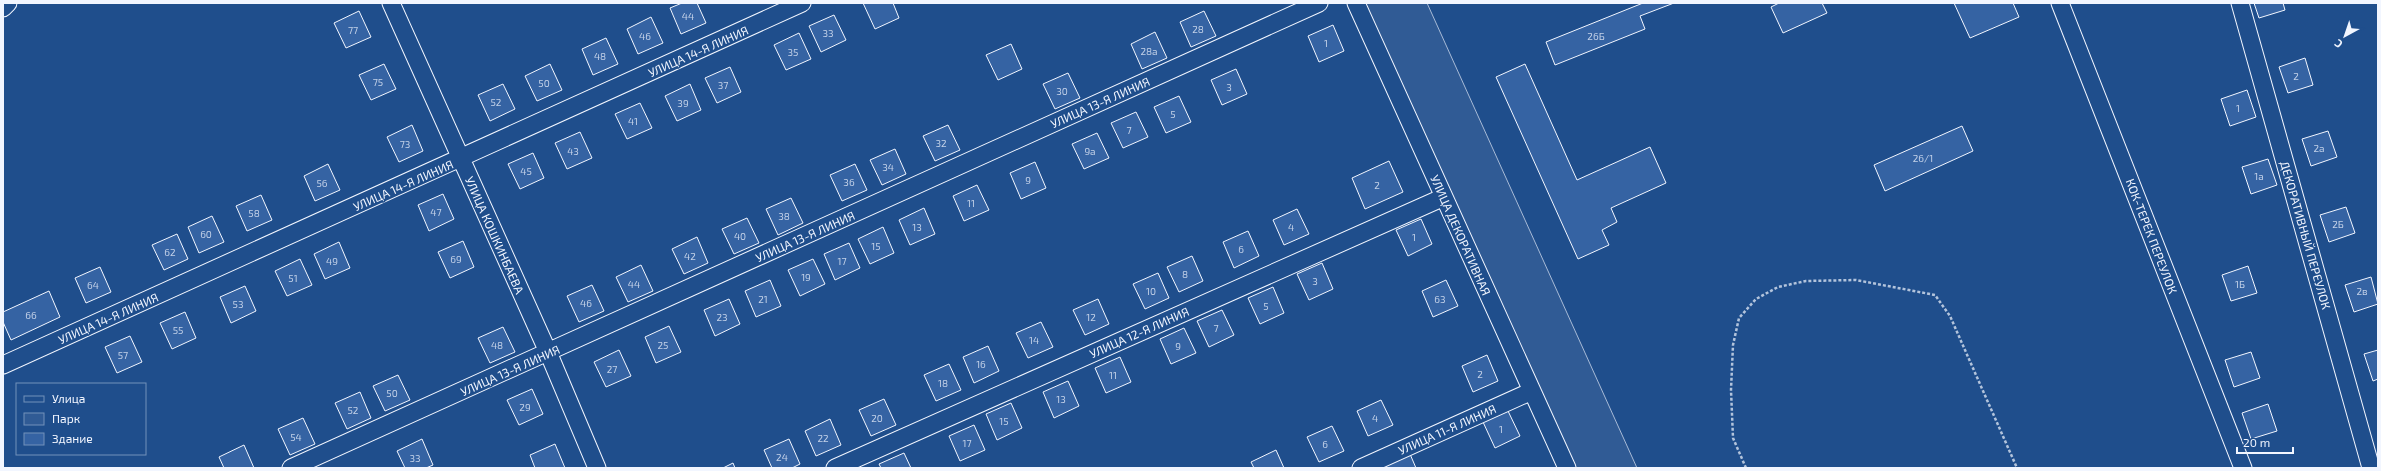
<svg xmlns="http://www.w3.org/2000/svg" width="2381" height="471" viewBox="0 0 2381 471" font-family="'Exo 2',sans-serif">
<rect width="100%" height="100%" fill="#1f4e8c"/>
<path fill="#305b95" stroke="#a8bbd7" d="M1363,3h64l210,465h-61z"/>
<path fill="#3563a3" stroke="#f2f6ff" d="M682,3h15l9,20 -25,11 -11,-26z
M863,3h30l6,15 -24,11z
M1643,3h31l-34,13 5,13 -90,36 -9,-23z
M1779,3h43l5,10 -44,20 -12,-26z
M1954,3h59l6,14 -49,21z
M2254,3h29l2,7 -26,8z
M359,11l12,26 -25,11 -12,-25z
M1204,11l12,25 -25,11 -11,-25z
M834,15l12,25 -25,12 -12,-26z
M651,17l12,26 -25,11 -11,-25z
M1333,25l11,26 -25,11 -11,-26z
M1155,32l12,26 -25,11 -11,-25z
M799,33l12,26 -25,11 -12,-25z
M606,38l12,26 -25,11 -11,-26z
M1011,44l11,25 -24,11 -12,-25z
M2305,58l8,27 -25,8 -9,-26z
M384,64l12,25 -25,11 -12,-25z
M550,64l12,26 -25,11 -12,-25z
M1525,64l52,116 73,-33 16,36 -55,25 6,14 -15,8 7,15 -31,14 -82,-182z
M730,67l11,25 -24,11 -12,-25z
M1236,69l11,25 -25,11 -11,-25z
M1068,73l12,25 -25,11 -12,-25z
M503,84l12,25 -25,12 -12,-26z
M690,84l11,26 -24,11 -12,-25z
M2247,90l9,27 -26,9 -9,-27z
M1179,96l12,26 -25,11 -12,-26z
M640,103l12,25 -25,11 -12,-25z
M1136,112l12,25 -25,11 -12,-25z
M412,125l11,26 -24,11 -12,-25z
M948,125l12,25 -25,11 -12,-25z
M1962,126l11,25 -88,40 -11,-26z
M2328,131l9,26 -26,9 -9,-27z
M580,132l12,26 -25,11 -12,-26z
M1097,133l12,25 -25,11 -12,-25z
M895,149l11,25 -24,11 -12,-25z
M533,153l11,25 -24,11 -12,-25z
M2268,159l9,26 -26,9 -9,-27z
M1389,161l14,31 -38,17 -13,-31z
M1035,162l11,26 -25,11 -11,-26z
M328,164l12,26 -25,11 -11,-25z
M855,164l12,26 -25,11 -12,-26z
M977,185l12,25 -25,11 -11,-25z
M443,194l11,25 -25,12 -11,-26z
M261,195l11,25 -25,11 -11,-25z
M791,198l12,25 -25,12 -12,-26z
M2346,207l9,26 -26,9 -9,-27z
M924,208l11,26 -25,11 -11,-25z
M1297,209l12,25 -25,11 -11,-25z
M212,216l12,26 -25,11 -11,-26z
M747,218l12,25 -25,11 -12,-25z
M1421,219l11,25 -24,12 -12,-26z
M883,227l11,26 -24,11 -12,-25z
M1248,231l11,25 -25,12 -11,-26z
M177,234l11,25 -24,11 -12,-25z
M697,237l11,26 -24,11 -12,-25z
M463,241l11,26 -24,11 -12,-26z
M339,242l11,26 -25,11 -11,-25z
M849,243l11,25 -25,12 -11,-26z
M1192,256l11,25 -24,11 -12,-25z
M300,259l12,26 -25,11 -12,-25z
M813,259l12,25 -25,12 -12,-26z
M1322,263l11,26 -24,11 -12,-26z
M641,265l12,26 -25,11 -12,-25z
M2248,266l9,27 -26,8 -9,-26z
M100,267l11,25 -25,11 -11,-25z
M1158,273l11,25 -24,11 -12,-25z
M2371,277l7,27 -24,8 -9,-27z
M770,280l11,26 -25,11 -11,-26z
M1446,280l12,26 -25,11 -11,-26z
M592,285l12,26 -25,11 -12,-26z
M245,286l11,25 -25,12 -11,-26z
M1273,287l11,26 -24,11 -12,-26z
M49,291l11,26 -49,23 -8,-18v-10z
M729,299l11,25 -25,12 -11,-26z
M1098,299l11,25 -24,11 -12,-25z
M1222,310l12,25 -25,12 -12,-26z
M185,312l11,26 -24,11 -12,-26z
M1041,322l12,25 -25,11 -12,-25z
M669,326l12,26 -25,11 -11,-26z
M503,327l12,25 -25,11 -12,-25z
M1184,328l12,25 -25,11 -11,-25z
M130,336l12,26 -25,11 -12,-26z
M988,346l11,25 -25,12 -11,-26z
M619,350l12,26 -25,11 -12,-25z
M2378,350v29l-5,2 -9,-27z
M2251,352l9,26 -26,9 -9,-27z
M1487,355l11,26 -25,11 -11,-26z
M1120,357l11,25 -25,11 -11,-25z
M949,364l12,26 -25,11 -12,-26z
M398,375l12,25 -25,11 -12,-25z
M1068,381l11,25 -25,12 -11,-26z
M532,389l11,25 -24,11 -12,-25z
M360,392l11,26 -24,11 -12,-26z
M884,399l12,26 -25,11 -12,-26z
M1381,400l12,25 -25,11 -11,-25z
M1011,403l11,25 -25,12 -11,-26z
M2268,404l9,27 -26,8 -9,-26z
M1508,411l12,25 -25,12 -12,-26z
M303,418l12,26 -25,11 -12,-26z
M830,419l11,26 -25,11 -11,-25z
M974,425l11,25 -25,11 -11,-25z
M1332,426l12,25 -25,11 -12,-25z
M422,439l11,26 -7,3h-21l-8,-17z
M789,439l11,25 -8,4h-20l-8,-18z
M555,444l10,24h-30l-5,-13z
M244,445l10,23h-30l-5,-11z
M1276,450l8,18h-30l-3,-6z
M904,453l7,15h-30l-2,-4z
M1410,454l6,14h-30l-1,-3z
M733,463l2,5h-12z"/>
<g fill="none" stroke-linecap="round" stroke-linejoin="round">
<g stroke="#f2f6ff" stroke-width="19">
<path id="street" d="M391,3l157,349 49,116
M1356,3l211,465
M2060,3l183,465
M2240,3l131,465
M3,8l5,-5
M3,365l799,-362
M291,468l1028,-465
M835,468l609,-271
M1361,468l171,-77"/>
</g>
<path stroke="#b3c4dc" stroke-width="2.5" stroke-dasharray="3 2" stroke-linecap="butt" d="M1746,468l-13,-30 -2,-48 2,-45 6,-27 17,-19 22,-12 28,-6 50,-1 79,15 15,21 67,152"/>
<use href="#street" stroke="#1f4e8c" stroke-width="17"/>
</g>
<g text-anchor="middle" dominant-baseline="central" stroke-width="3" stroke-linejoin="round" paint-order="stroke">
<g font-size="10" fill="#c3d1e8">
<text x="688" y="16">44</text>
<text x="1198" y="29">28</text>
<text x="353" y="30">77</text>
<text x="828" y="33">33</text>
<text x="645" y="36">46</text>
<text x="1596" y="36">26Б</text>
<text x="1326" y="43">1</text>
<text x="1149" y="51">28а</text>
<text x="793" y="52">35</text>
<text x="600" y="56">48</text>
<text x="2296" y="76">2</text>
<text x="378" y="82">75</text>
<text x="544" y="83">50</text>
<text x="723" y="85">37</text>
<text x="1229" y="87">3</text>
<text x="1062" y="91">30</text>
<text x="496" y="102">52</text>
<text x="683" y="103">39</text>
<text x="2238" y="108">1</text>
<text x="1173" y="114">5</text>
<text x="633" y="121">41</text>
<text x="1129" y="130">7</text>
<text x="941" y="143">32</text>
<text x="405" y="144">73</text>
<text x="2319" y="148">2а</text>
<text x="573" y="151">43</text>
<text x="1090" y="151">9а</text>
<text x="1923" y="158">26/1</text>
<text x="888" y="167">34</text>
<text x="526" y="171">45</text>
<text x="2259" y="176">1а</text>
<text x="1028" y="180">9</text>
<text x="849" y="182">36</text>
<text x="322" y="183">56</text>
<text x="1377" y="185">2</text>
<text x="971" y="203">11</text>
<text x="436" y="212">47</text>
<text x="254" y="213">58</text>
<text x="784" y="216">38</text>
<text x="2338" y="224">2Б</text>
<text x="917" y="227">13</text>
<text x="1291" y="227">4</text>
<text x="206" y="234">60</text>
<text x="740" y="236">40</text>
<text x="1414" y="237">1</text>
<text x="876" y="246">15</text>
<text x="1241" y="249">6</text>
<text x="170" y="252">62</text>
<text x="690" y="256">42</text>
<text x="456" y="259">69</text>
<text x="332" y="261">49</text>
<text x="842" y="261">17</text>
<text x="1185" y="274">8</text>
<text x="806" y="277">19</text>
<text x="293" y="278">51</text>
<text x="1315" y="281">3</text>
<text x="634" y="284">44</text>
<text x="2240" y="284">1Б</text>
<text x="93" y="285">64</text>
<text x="1151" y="291">10</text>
<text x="2362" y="291">2в</text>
<text x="763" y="299">21</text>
<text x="1440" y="299">63</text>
<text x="586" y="303">46</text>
<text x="238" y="304">53</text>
<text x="1266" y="306">5</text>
<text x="31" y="315">66</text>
<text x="722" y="317">23</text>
<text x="1091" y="317">12</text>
<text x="1216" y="328">7</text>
<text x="178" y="330">55</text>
<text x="1034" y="340">14</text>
<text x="497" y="345">48</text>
<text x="663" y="345">25</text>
<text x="1178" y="346">9</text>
<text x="123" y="355">57</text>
<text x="981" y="364">16</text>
<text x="612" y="369">27</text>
<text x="1480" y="374">2</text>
<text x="1113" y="375">11</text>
<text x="943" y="383">18</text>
<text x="392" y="393">50</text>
<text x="1061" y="399">13</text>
<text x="525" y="407">29</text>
<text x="353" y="410">52</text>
<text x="877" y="418">20</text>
<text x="1375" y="418">4</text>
<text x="1004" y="421">15</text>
<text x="1501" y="429">1</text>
<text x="296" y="437">54</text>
<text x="823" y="438">22</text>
<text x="967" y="443">17</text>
<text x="1325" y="444">6</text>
<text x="782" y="457">24</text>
<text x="415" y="458">33</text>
</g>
<g font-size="12" fill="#f2f6ff" stroke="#1f4e8c">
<text transform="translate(698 51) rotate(-24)">УЛИЦА 14-Я ЛИНИЯ</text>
<text transform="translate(1100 102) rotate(-24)">УЛИЦА 13-Я ЛИНИЯ</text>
<text transform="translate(403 185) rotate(-24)">УЛИЦА 14-Я ЛИНИЯ</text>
<text transform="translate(495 235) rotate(66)">УЛИЦА КОШКИНБАЕВА</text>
<text transform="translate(1461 235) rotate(66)">УЛИЦА ДЕКОРАТИВНАЯ</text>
<text transform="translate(2306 235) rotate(74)">ДЕКОРАТИВНЫЙ ПЕРЕУЛОК</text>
<text transform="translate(805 236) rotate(-24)">УЛИЦА 13-Я ЛИНИЯ</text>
<text transform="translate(2152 236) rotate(69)">КОК-ТЕРЕК ПЕРЕУЛОК</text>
<text transform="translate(108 318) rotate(-24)">УЛИЦА 14-Я ЛИНИЯ</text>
<text transform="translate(1139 332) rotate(-24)">УЛИЦА 12-Я ЛИНИЯ</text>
<text transform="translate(510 370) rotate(-24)">УЛИЦА 13-Я ЛИНИЯ</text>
<text transform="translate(1447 429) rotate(-24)">УЛИЦА 11-Я ЛИНИЯ</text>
</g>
</g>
<rect width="2381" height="471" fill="none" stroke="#f2f6ff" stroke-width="8"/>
<rect x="16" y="383" width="130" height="72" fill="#1f4e8c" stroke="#7391ba"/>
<rect x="24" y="396" width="20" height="6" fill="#1f4e8c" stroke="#7391ba"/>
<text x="52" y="403" font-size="12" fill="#f2f6ff">Улица</text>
<rect x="24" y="413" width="20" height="12" fill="#305b95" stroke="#7391ba"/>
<text x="52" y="423" font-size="12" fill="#f2f6ff">Парк</text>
<rect x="24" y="433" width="20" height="12" fill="#3563a3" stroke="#7391ba"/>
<text x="52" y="443" font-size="12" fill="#f2f6ff">Здание</text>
<g transform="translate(2345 36) rotate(220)" stroke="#1f4e8c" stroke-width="3" paint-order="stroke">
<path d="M0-3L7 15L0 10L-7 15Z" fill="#f2f6ff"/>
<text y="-6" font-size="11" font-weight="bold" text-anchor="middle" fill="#f2f6ff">С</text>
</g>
<path d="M2237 447v6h56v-6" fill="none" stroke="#f2f6ff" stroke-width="2"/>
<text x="2243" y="447" font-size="12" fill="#f2f6ff" stroke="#1f4e8c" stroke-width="3" paint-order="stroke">20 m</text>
</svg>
